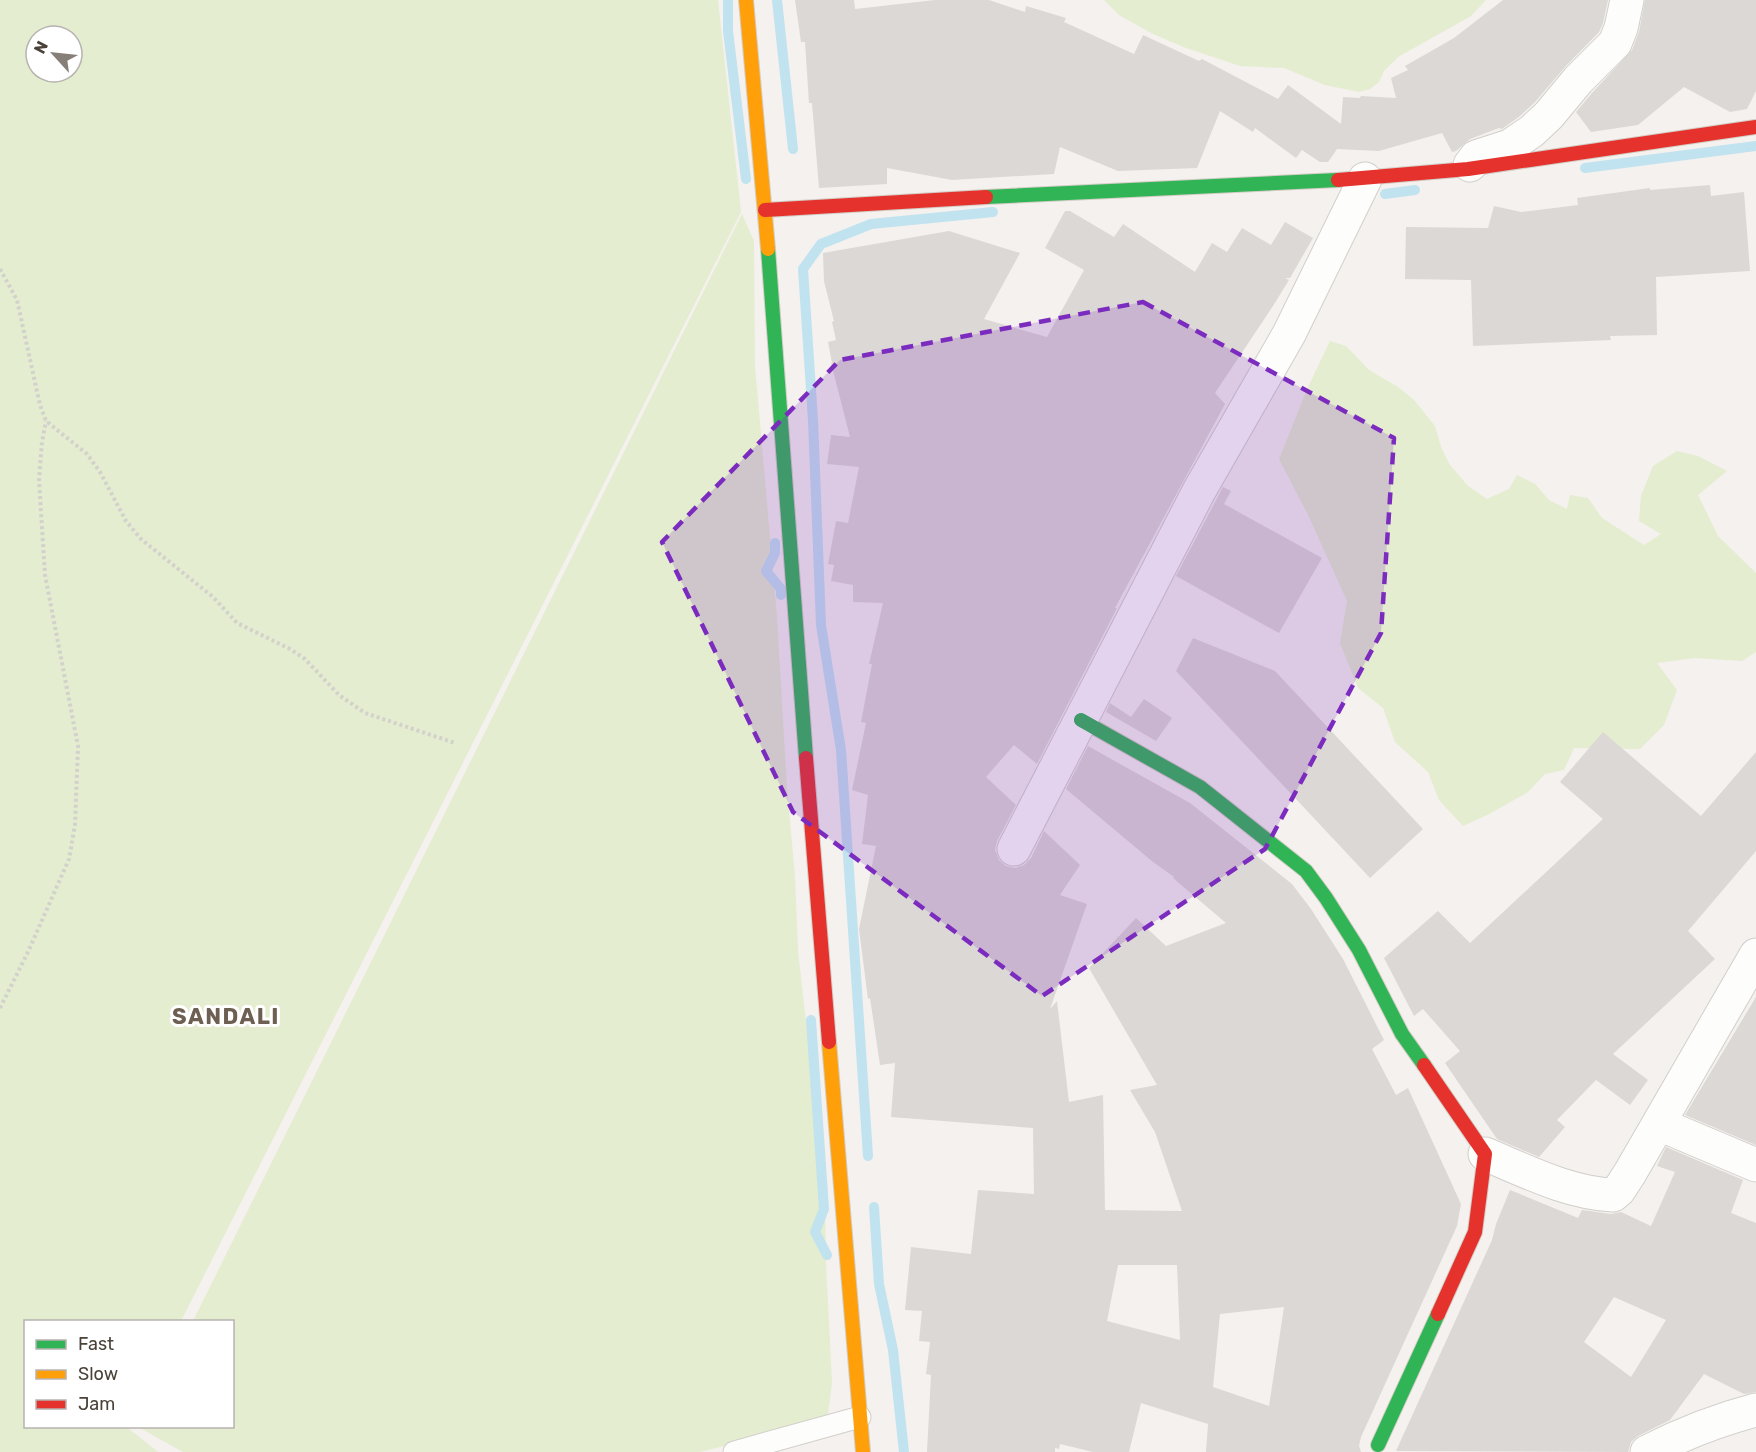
<svg xmlns="http://www.w3.org/2000/svg" width="1756" height="1452" viewBox="0 0 1756 1452" font-family="Rubik,sans-serif">
<rect width="100%" height="100%" fill="#f4f1ee"/>
<path fill="#e4edcf" fill-rule="evenodd" d="M0,0h718l23,212 -560,1109 -155,1v104l102,1v1l30,24h-158zM36,36h36v36h-36z
M1104,0h382l-15,16 -73,41 -14,14 -5,11 -9,7 -11,3 -34,-7 -41,-17 -44,-2 -54,-18 -33,-14 -34,-19z
M742,214l12,27 1,125 22,250 10,172 8,89 3,74 8,71 14,59 -5,50 10,60 1,72 6,120 -6,45 -98,17 -28,7h-517l-43,-24 92,-2v-104l-39,-1z
M1330,341l16,5 23,24 29,17 16,13 21,26 6,21 9,18 18,21 19,13 22,-10 8,-14 18,9 14,16 18,9 3,-14 18,3 14,20 42,27 17,-11 -22,-13 2,-25 12,-30 24,-15 21,5 29,15 -29,24 20,41 38,37v79l-14,9 -47,-3 -38,5 20,27 -13,35 -24,24 -66,-1 -10,22 -19,4 -17,18 -39,22 -26,12 -24,-26 -11,-28 -33,-30 -12,-34 -25,-20 -18,-45 7,-42 -39,-86 -29,-56 29,-72z"/>
<g fill="none" stroke-linecap="round" stroke-linejoin="round">
<path stroke="#c1e2ef" stroke-width="10" d="M728,0v31l18,148
M777,0l16,149
M1585,168l171,-22
M1385,194l30,-4
M775,543v10l-9,18 15,18v6
M811,1020l13,189 -9,23 12,23
M868,1156l-27,-406 -20,-125 -8,-205 -10,-151 18,-25 50,-20 122,-12
M874,1207l5,77 14,66 11,102"/>
</g>
<path fill="#dcd8d5" fill-rule="evenodd" d="M795,0h59l1,9 80,-9h54l36,12 1,-6 40,12 -2,4 70,32 9,-19 56,26 3,-2 76,40 10,-14 53,39 2,-27 17,1 1,-2 35,2 -5,-20 17,-8 -3,-4 49,-28 49,-38h105l-5,23 -4,9 -34,35 -30,35 -15,14 -18,13 -3,-1 -29,11 -14,12 -4,1 -10,-19 -63,18 -42,-2 -9,13h-8l-18,-12 -6,8 -41,-30 -2,4 -33,-21 -23,57 -79,3 -58,-24 -6,27 -102,6 -65,-12v16l-68,4 -7,-85h-3l-4,-61h-4z
M1645,0h111v91l-9,18 -17,3 -46,-25 -46,38 -47,7 -15,-20 16,-19 40,-43 7,-18z
M1710,185l1,11 33,-4 6,79 -94,6 1,58 -47,1 1,4 -138,6 -2,-66 -66,-1 1,-52 82,1 6,-22 27,6 57,-7 -1,-7 73,-10v2z
M1065,211h5l44,26 9,-13 72,48 17,-29 15,9 15,-24 29,17 14,-23 28,16 -23,40h-5l4,2 -16,26 -58,87 10,11 -110,204h2l-80,156 -23,-19 -28,32 30,28 -19,36 -2,9 4,10 7,6 9,2 9,-3 7,-7 13,-27 36,34 -20,30 27,9 -37,105 7,-8 12,101 34,-7 2,115 77,1 -27,-79 -25,-42 27,-5 -68,-117 47,-50 30,28 60,-23 -53,-45 1,-1 -21,-15 -87,-73 22,-43 102,57 102,81 19,25 32,50 41,81 -12,9 24,46 12,-7 53,116 -4,22 -96,211 -2,9 2,6h-155l2,-28 -67,-21 -12,49h-36l-33,-8 -1,5 -4,-1v4h-128l4,-77 -5,-1 4,-32 -11,-1 3,-30 -17,-1 6,-63 60,7 7,-64 56,4 -1,-66 -142,-11 4,-54 -15,2 -10,-67 -2,1 -9,-70 17,-83 -14,-2 6,-49 -16,-5 14,-67 -5,-1 11,-58h-3l14,-61 -30,-1v-17l-22,-4 3,-16 -6,-1 8,-43 12,2 11,-56 -32,-3 4,-29 19,2 -19,-74h1l-4,-21 8,-2 -4,-18 2,-1 -10,-40 -1,-28 126,-22 71,22 -36,66 63,18 37,-67 -39,-22zM1118,1265h59l3,75 -73,-19zM1284,1307l-15,99 -56,-19 7,-73z
M1223,487l8,4 -7,13 98,54 -43,75 -103,-57z
M1193,638l82,33 148,158 -53,49 -194,-207z
M1144,699l28,19 -16,23 -50,-29 4,-9 21,14z
M1603,732l98,84 55,-64v99l-68,80 27,28 -102,95 35,26 -18,25 -34,-25 -39,40 8,7 -26,30 -42,-18 -52,-76 15,-12 -37,-42 -9,7 -30,-58 54,-47 32,32 133,-124 -43,-37z
M1756,997v148l-71,-30z
M1666,1147l77,33 -12,33 25,10v169l-12,2 -40,-20 -34,46 -32,16 -7,6 -3,10 -232,-1 96,-211 4,-16 14,-34 68,28 4,-8 29,4 10,-2 30,14 24,-54 -18,-6zM1614,1297l52,23 -35,57 -47,-35z"/>
<g fill="none" stroke-linecap="round" stroke-linejoin="round">
<g stroke="#d2cfcb" stroke-width="23">
<path id="lane" d="M734,1452l126,-35"/>
</g>
<g stroke="#d2cfcb" stroke-width="35">
<path id="street" d="M1470,165l6,-8 34,-11 22,-15 17,-16 29,-35 37,-37 6,-15 6,-28
M1014,849l185,-358 90,-157 76,-155
M1659,1124l97,41
M1485,1154c41,17 83,39 128,41l6,-5 11,-17 126,-218
M1647,1452c35,-18 71,-32 109,-42"/>
</g>
<g stroke="#d2cdc5" stroke-width="16">
<path id="fast" d="M986,197l352,-17
M768,249l38,509
M1081,720l119,67 106,84 20,27 33,52 43,84 22,31
M1378,1445l60,-131"/>
</g>
<g stroke="#d2cdc5" stroke-width="16">
<path id="slow" d="M746,0l22,249
M829,1042l34,410"/>
</g>
<g stroke="#d2cdc5" stroke-width="16">
<path id="jam" d="M1338,180l130,-11 288,-42
M765,210l221,-13
M806,758l23,284
M1424,1065l61,89 -10,78 -37,82"/>
</g>
<path stroke="#d3d1cc" stroke-width="4" stroke-dasharray="3 3" stroke-linecap="butt" d="M0,269l17,31 23,105 6,16 41,33 13,18 26,49 15,18 72,58 24,26 53,26 15,10 34,36 26,18 90,30
M0,1008l28,-56 41,-93 6,-34 3,-79 -33,-171 -6,-95 3,-38 4,-21"/>
<use href="#lane" stroke="#fdfdfc" stroke-width="21"/>
<use href="#street" stroke="#fdfdfc" stroke-width="33"/>
<use href="#fast" stroke="#30b455" stroke-width="14"/>
<use href="#slow" stroke="#ff9f0a" stroke-width="14"/>
<use href="#jam" stroke="#e5322d" stroke-width="14"/>
</g>
<path fill="#7b2cbf" fill-opacity="0.2" stroke="#7b2cbf" stroke-width="4.5" stroke-dasharray="12 8" stroke-linejoin="round" d="M1143,302l251,136 -13,195 -116,216 -223,147 -249,-184 -131,-270 178,-182z"/>
<g text-anchor="middle" dominant-baseline="central" stroke-width="6" stroke-linejoin="round" paint-order="stroke">
<g font-size="22" font-weight="bold" letter-spacing="1.5" fill="#6d5f51" stroke="#fff">
<text x="226" y="1016">SANDALI</text>
</g>
</g>
<rect x="24" y="1320" width="210" height="108" fill="#ffffff" stroke="#b7b3b0" stroke-width="1.5"/>
<rect x="36" y="1340" width="30" height="9" fill="#30b455" stroke="#b7b3b0" stroke-width="1.5"/>
<text x="78" y="1350" font-size="18" fill="#4a4239">Fast</text>
<rect x="36" y="1370" width="30" height="9" fill="#ff9f0a" stroke="#b7b3b0" stroke-width="1.5"/>
<text x="78" y="1380" font-size="18" fill="#4a4239">Slow</text>
<rect x="36" y="1400" width="30" height="9" fill="#e5322d" stroke="#b7b3b0" stroke-width="1.5"/>
<text x="78" y="1410" font-size="18" fill="#4a4239">Jam</text>
<g transform="translate(54 54) rotate(297)"><circle r="28" fill="#ffffff" stroke="#b7b3b0" stroke-width="1.5"/>
<path d="M0-4.5L10 22L0 15L-10 22Z" fill="#867f78"/>
<text y="-9" font-size="16" font-weight="bold" text-anchor="middle" fill="#4a4239">N</text>
</g>
</svg>
